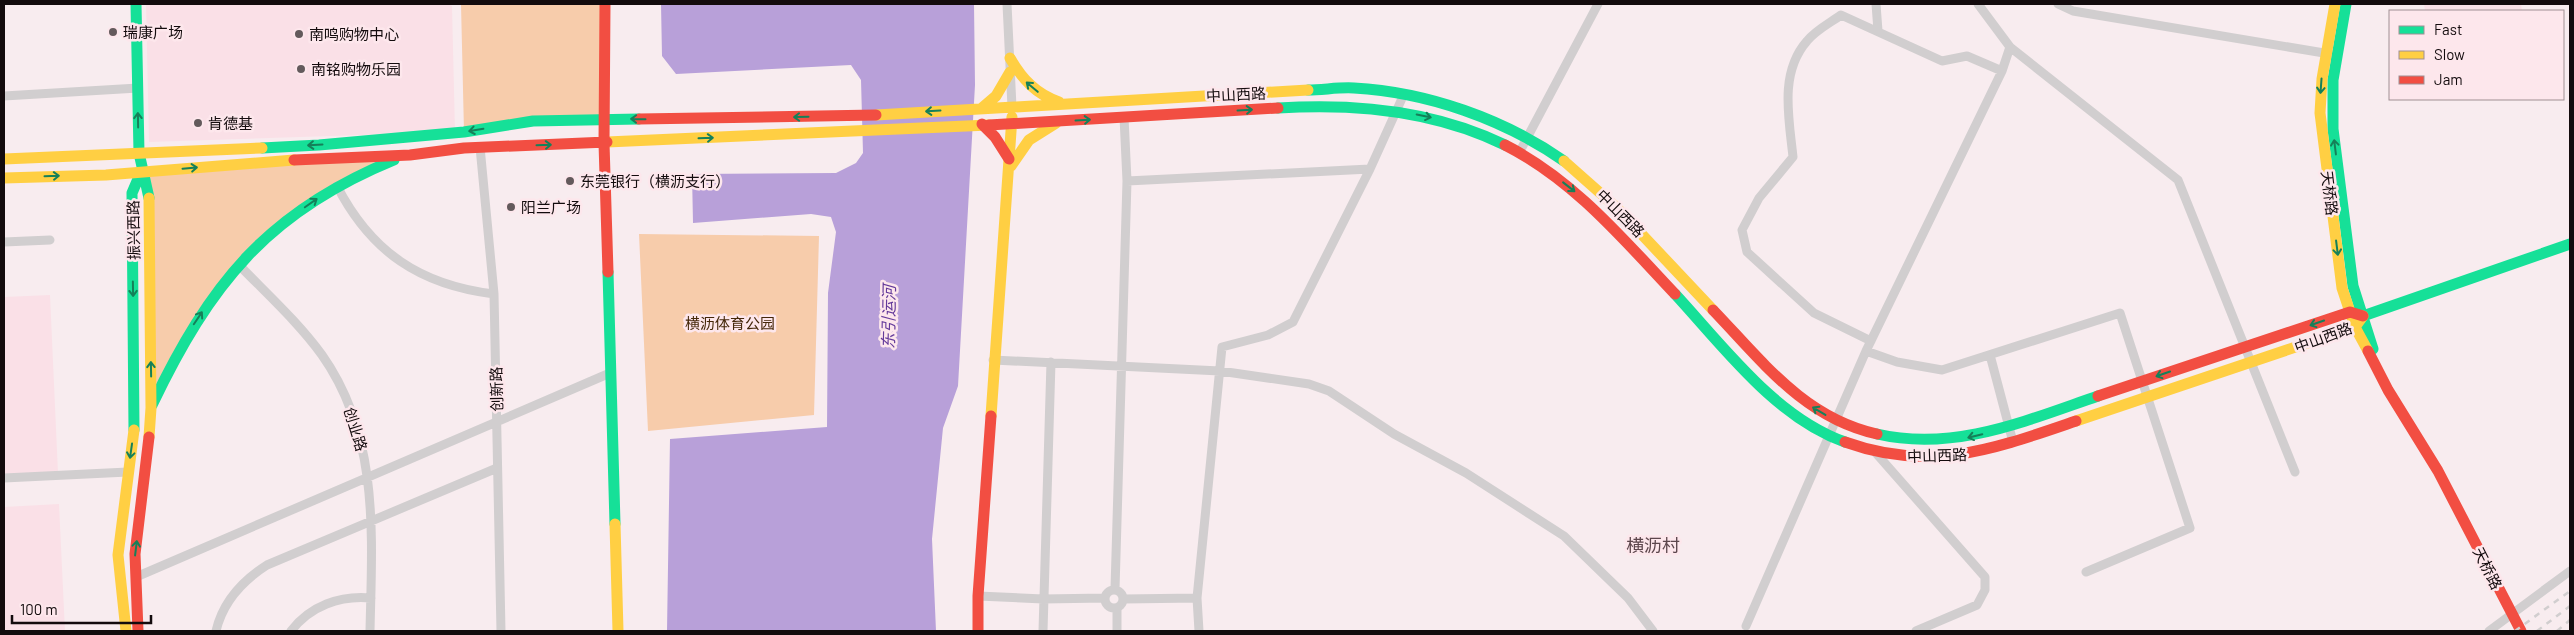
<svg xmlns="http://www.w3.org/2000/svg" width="2574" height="635" viewBox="0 0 2574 635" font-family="Barlow,'Noto Sans SC',sans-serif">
<rect width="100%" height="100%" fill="#f8ecef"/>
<path fill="#fae0e7" d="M146,4h301l5,2 3,126 -306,10z
M2424,4h97l1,7h-97z
M50,295l8,178 -54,3v-179z
M59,504l6,127h-61v-124z"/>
<path fill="#f7ccab" d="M461,4h144v114l-141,14z
M410,155l-89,40 -97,87 -73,126 -7,-236z
M639,234l180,2 -5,179 -166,16z"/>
<path fill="#b8a0d9" d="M661,4h313l1,81 -17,301 -15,42 -11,111 4,92h-269l3,-192 157,-12 1,-134 8,-61 -5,-15 -20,-3 -118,9 -1,-49 144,-1 20,-10 7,-10 -2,-73 -10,-15 -175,9 -14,-18z"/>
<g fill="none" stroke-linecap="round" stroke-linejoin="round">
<path stroke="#d1cecf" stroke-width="9" d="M1007,4l5,103
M1876,4l2,27
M1978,4l32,43 168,133 117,292
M2058,4l15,7 257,43
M4,96l134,-8
M480,147l14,147 7,337
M1519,153l79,-149
M1127,181l243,-12
M337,186c34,66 83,99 157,108
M4,242l46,-2
M239,265c28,29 59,57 83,90 58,82 50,181 48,276
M1871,341l-57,-28 -67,-61 -5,-22 17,-32 34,-41c-4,-39 -14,-84 14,-116 9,-11 23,-18 34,-26l101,46 25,-5 35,15
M1866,351l31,11 45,8 178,-57 70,215 -104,44
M1990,355l23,87
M993,360l227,11 89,13 20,7 65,43 72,39 98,63 64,62 25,33
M1875,452l110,125v13l-8,15 -61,26
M4,478l124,-6
M136,577l474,-204
M1115,589l12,-408 -3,-64
M1105 599a9 9 0 1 1 18 0a9 9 0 1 1-18 0Z
M978,596l65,3 62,-1
M1124,599l73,-1
M1746,626l120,-275 136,-280 8,-24
M216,631c7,-30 26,-50 51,-66l230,-97
M291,631c19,-25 49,-36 80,-33
M1043,631l8,-269
M1117,631v-23
M1199,631l-2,-33 25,-251 46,-12 25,-13 77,-153 34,-75
M2489,631l81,-60"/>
<path stroke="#16e098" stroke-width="11" d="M136,4l3,149 10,45
M2346,4l-13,76v49l20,157 20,63
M1308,90c15,0 31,-3 46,-2 73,4 150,31 210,73
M1278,108c78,-5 156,2 227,37
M262,148l57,-3 145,-13 69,-11 106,-2
M608,272l7,252
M1675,294c49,53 100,123 170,148
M2363,316l207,-72
M152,405c58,-121 115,-193 242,-245
M134,430l-2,-237 9,-21
M1877,434c77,18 148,-13 221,-38"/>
<path stroke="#ffcf43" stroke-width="11" d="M2335,4l-13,75 -2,34 22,175 13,39 13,24
M1010,58c12,21 26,36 49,44
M982,108l14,-12 14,-24
M876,115l432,-25
M607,142l382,-17
M4,159l258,-11
M1564,161l52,46 97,103
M1011,166l18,-26 27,-17
M4,178l102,-3 188,-15
M149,198l2,210 -2,29
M991,416l21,-299
M2076,421l279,-94 8,-11
M615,524l3,107
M126,631l-8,-76 16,-125"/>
<path stroke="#f24e42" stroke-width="11" d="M605,4l-1,139 4,129
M639,119l237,-4
M982,124l13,13 14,22
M989,125l289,-17
M1505,145c69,35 118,94 170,149
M294,160l116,-5 54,-7 143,-6
M1713,310c49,51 91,108 164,124
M2368,351l20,39 50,81 83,160
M2098,396l252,-84 13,4
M1845,442c86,31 149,7 231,-21
M138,631l-3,-77 14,-117
M978,631v-35l13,-180"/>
<path stroke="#d1cecf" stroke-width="2.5" stroke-dasharray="6 6" stroke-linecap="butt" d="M2515,631l55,-40
M2537,631l33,-25
M2557,631l13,-11"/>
</g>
<defs><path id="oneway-shaft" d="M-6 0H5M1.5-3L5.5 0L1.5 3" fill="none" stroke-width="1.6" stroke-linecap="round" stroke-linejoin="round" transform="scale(1.25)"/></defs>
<g stroke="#158059">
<use href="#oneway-shaft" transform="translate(2321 86) rotate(94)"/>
<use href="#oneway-shaft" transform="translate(1032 87) rotate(-140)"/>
<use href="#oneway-shaft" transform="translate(1245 110) rotate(-3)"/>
<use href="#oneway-shaft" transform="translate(933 111) rotate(177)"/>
<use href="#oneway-shaft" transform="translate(1424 116) rotate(12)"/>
<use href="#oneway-shaft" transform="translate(801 117) rotate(179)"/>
<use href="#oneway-shaft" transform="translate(638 119) rotate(-179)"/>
<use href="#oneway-shaft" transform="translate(138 120) rotate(-91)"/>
<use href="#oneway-shaft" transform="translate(1083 120) rotate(-3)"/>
<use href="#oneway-shaft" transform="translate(476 130) rotate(171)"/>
<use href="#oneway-shaft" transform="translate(706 138) rotate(-2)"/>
<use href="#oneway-shaft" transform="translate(315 145) rotate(177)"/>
<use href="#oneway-shaft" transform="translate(544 145) rotate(-2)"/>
<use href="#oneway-shaft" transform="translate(2335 147) rotate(-97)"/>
<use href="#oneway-shaft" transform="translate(190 168) rotate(-5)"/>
<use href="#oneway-shaft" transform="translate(52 176) rotate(-2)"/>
<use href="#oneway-shaft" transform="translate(1569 187) rotate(38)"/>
<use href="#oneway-shaft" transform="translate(311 203) rotate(-35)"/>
<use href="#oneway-shaft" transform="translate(2337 248) rotate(83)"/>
<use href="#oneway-shaft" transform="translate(133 289) rotate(89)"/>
<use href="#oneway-shaft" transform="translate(198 318) rotate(-56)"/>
<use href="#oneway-shaft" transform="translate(2317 323) rotate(161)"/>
<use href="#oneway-shaft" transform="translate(151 369) rotate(-91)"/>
<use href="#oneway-shaft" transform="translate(2163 374) rotate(161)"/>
<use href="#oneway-shaft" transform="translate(1819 411) rotate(-149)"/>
<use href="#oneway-shaft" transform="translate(1975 436) rotate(167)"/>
<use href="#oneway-shaft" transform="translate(131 451) rotate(98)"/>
<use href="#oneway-shaft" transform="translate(136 548) rotate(-83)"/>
</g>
<g fill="#635a5c" stroke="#fde7ec" stroke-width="2">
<circle cx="113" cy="32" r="5"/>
<circle cx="299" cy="34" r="5"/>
<circle cx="301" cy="69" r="5"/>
<circle cx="198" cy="123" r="5"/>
<circle cx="570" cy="181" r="5"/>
<circle cx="511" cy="207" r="5"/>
</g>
<g text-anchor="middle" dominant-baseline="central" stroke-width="5" stroke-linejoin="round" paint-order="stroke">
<g font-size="15" fill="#130b0d" stroke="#fde7ec" text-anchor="start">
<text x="123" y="32">瑞康广场</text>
<text x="309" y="34">南鸣购物中心</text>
<text x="311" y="69">南铭购物乐园</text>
<text x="208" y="123">肯德基</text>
<text x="580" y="181">东莞银行（横沥支行）</text>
<text x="521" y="207">阳兰广场</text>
</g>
<g font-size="15" fill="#130b0d" stroke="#fde7ec">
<text transform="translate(1236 94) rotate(-3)">中山西路</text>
<text transform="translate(2330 193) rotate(83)">天桥路</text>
<text transform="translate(1621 213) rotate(45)">中山西路</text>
<text transform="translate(133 230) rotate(-91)">振兴西路</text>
<text transform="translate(2323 337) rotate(-20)">中山西路</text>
<text transform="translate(496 389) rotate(-91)">创新路</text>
<text transform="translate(356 429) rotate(73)">创业路</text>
<text transform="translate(1937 455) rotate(-2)">中山西路</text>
<text transform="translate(2488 568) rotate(63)">天桥路</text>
</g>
<g font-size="15" fill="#442709" stroke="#fde7ec">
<text x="730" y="323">横沥体育公园</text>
</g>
<g font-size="16" font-style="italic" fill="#643a9a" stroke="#fde7ec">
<text transform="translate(888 317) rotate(-89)">东引运河</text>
</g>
<g font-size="18" fill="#5d474d" stroke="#fde7ec">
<text x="1653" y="545">横沥村</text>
</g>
</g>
<rect width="2574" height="635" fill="none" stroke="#130b0d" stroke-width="10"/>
<rect x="2389" y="10" width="175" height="90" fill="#fde7ec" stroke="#9f8f93"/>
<rect x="2399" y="26" width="25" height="8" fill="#16e098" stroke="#9f8f93"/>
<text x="2434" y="35" font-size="15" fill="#130b0d">Fast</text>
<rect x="2399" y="51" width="25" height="8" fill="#ffcf43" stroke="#9f8f93"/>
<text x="2434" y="60" font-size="15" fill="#130b0d">Slow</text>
<rect x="2399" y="76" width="25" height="8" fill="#f24e42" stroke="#9f8f93"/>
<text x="2434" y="85" font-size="15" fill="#130b0d">Jam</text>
<path d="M12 615v8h139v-8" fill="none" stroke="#130b0d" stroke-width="2.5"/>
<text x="20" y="615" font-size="15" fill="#130b0d" stroke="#fde7ec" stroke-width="4" paint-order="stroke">100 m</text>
</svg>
